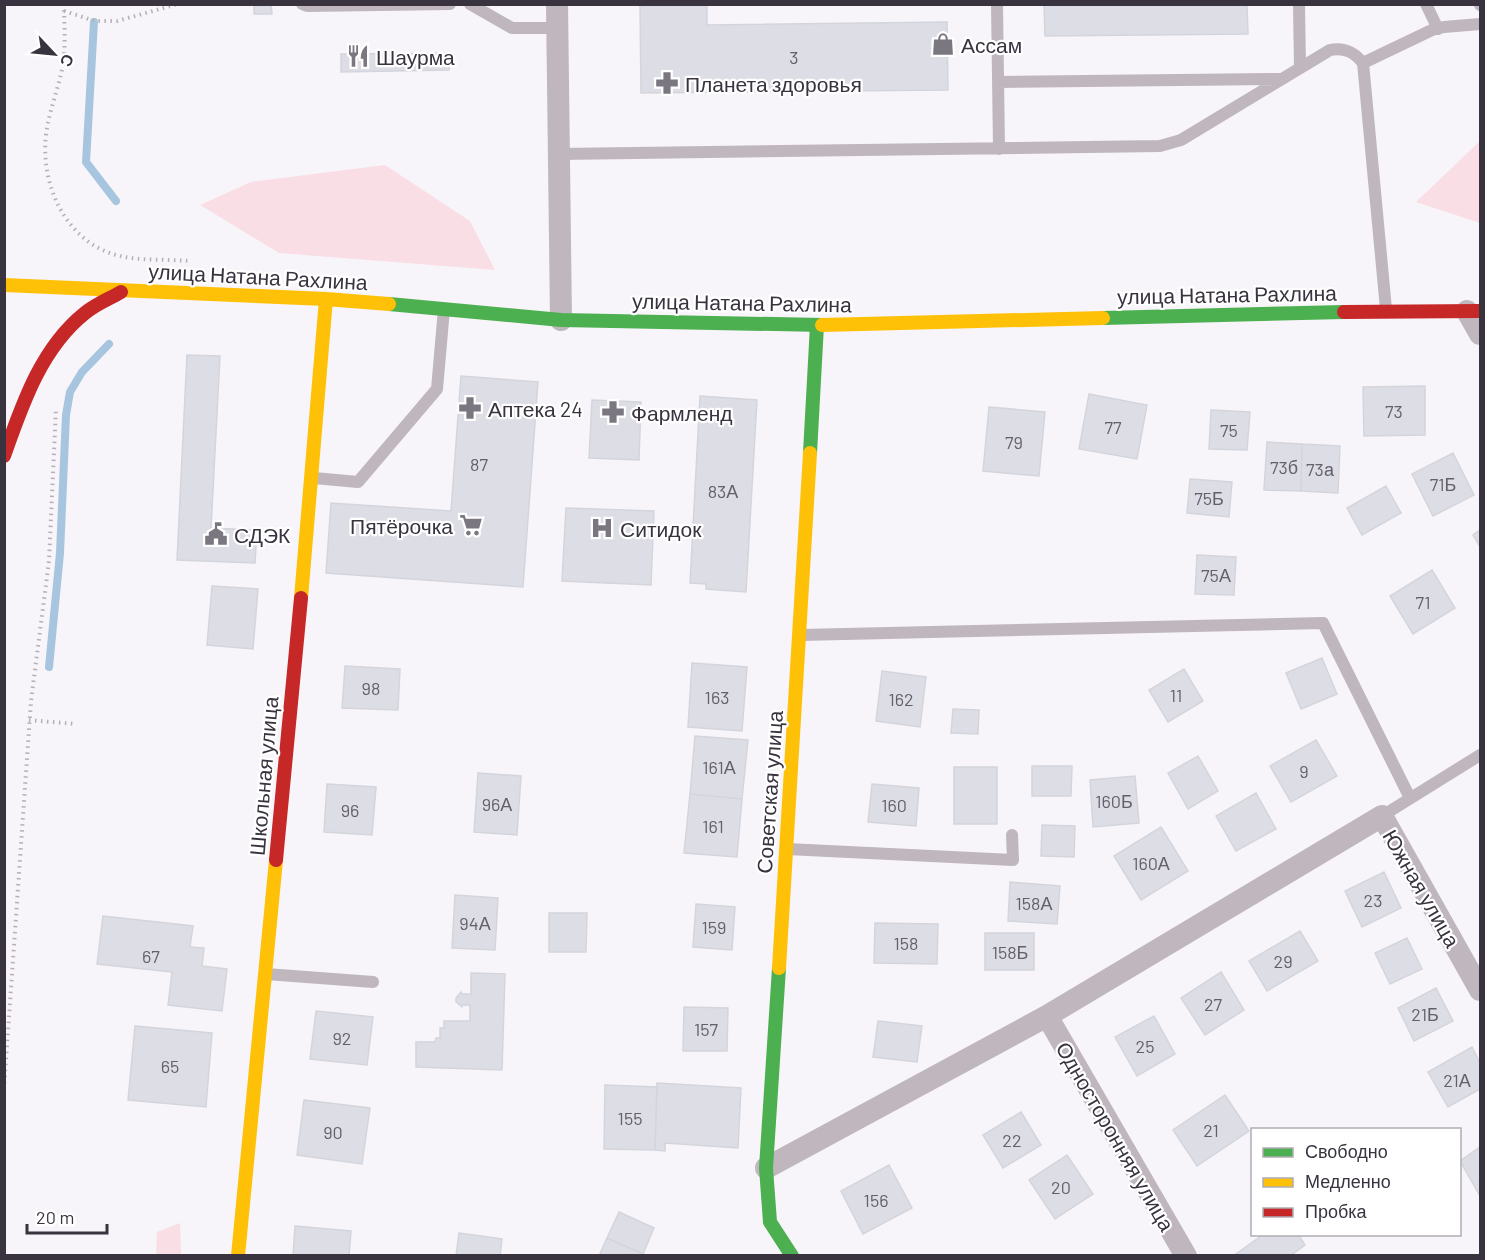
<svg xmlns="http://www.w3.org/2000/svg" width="1485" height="1260" viewBox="0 0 1485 1260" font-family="Barlow,sans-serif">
<rect width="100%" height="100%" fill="#f7f5f9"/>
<path fill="#fadee5" d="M1480,141v82l-64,-21z
M385,165l85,56 25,49 -216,-17 -79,-48 51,-23z
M180,1223l1,32h-25l1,-23z"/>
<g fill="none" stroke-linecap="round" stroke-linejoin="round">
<path stroke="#a7c5de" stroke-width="8" d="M94,22l-8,140 30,39
M49,667l11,-114 6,-138 4,-23 12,-20 27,-28"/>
</g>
<path fill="#dddee5" stroke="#d4d5dc" stroke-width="1.5" d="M254,4h17l1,10h-18z
M640,4h67v21l240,-3 1,68 -307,3z
M1044,4h203l1,30 -203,2z
M449,53v17l-108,2v-18z
M187,355l33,1 -9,172 46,2 -2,33 -78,-3z
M461,376l77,6 -15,205 -197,-14 5,-70 120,8z
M1425,386v49l-61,1 -1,-49z
M1089,394l58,11 -10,54 -58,-10z
M700,396l57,4 -11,192 -40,-3v-5l-16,-1z
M592,400l49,2 -2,58 -50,-2z
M989,407l56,5 -6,64 -56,-5z
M1211,410l39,2 -3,38 -38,-1z
M1267,442l35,2 -1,47 -37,-1z
M1302,444l38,2 -2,47 -37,-2z
M1453,453l21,42 -41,21 -21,-42z
M1190,479l42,3 -3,35 -42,-4z
M1386,486l15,27 -39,22 -15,-27z
M566,508l88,3 -3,74 -89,-4z
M1480,530v17l-7,-12z
M1197,555l39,2 -2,38 -39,-1z
M1432,570l23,38 -42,26 -23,-38z
M212,586l46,3 -5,60 -46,-4z
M1322,658l15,36 -36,15 -15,-36z
M692,663l55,4 -5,64 -54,-4z
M345,666l55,3 -2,41 -56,-2z
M1184,669l19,32 -35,21 -19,-32z
M882,671l44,6 -6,50 -44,-6z
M953,709l26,1 -1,24 -27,-1z
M695,736l53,4 -6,59 -52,-5z
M1316,740l21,36 -46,26 -21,-36z
M1198,756l20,35 -30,18 -20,-36z
M1032,766h40l-1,30h-39z
M954,767h43v57h-43z
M478,773l43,3 -4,59 -43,-3z
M1135,776l4,47 -46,4 -3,-47z
M327,784l49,3 -4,48 -48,-3z
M872,784l47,4 -3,38 -48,-4z
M1256,793l20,36 -40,22 -20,-35z
M690,794l52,5 -5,58 -53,-4z
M1042,825l33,1 -1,31 -33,-1z
M1161,827l27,44 -47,29 -27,-44z
M1384,872l17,36 -39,19 -17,-36z
M1010,882l50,4 -3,38 -49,-3z
M455,895l43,3 -3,52 -43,-2z
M696,904l39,3 -3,43 -39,-3z
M549,913h38l-1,39h-37z
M103,916l90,10 -3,21 14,1 -2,18 25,3 -5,42 -54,-6 4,-33 -75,-8z
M875,923l63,1 -1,40 -63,-1z
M1300,931l18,30 -51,30 -18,-30z
M985,933h49v37h-49z
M1407,938l15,31 -32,15 -15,-31z
M1221,972l23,38 -39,25 -24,-37z
M471,973l34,1 -3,96 -86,-3v-25h19l1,-4h4v-10h4v-7h26v-16h-8v2l-6,-5v-4l5,-6 1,2h9z
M1436,988l17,33 -39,20 -16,-33z
M684,1007l44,1 -1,43h-44z
M316,1011l57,6 -6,48 -57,-6z
M1154,1016l21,38 -38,22 -22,-39z
M878,1021l44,5 -5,36 -44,-5z
M135,1026l77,7 -6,74 -78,-7z
M1472,1047l8,16v26l-32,18 -20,-35z
M657,1083l84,5 -3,60 -73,-5v8l-10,-1z
M605,1085l52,2 -2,63 -51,-1z
M1225,1095l24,36 -52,35 -24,-36z
M304,1100l66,8 -8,56 -65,-9z
M1021,1112l20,33 -38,23 -20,-33z
M1480,1147v49l-20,-35z
M1067,1155l26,39 -38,25 -26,-39z
M889,1165l23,43 -49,26 -22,-43z
M619,1212l35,16 -11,26 -36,-16z
M295,1226l56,5 -2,25h-56z
M459,1233l43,6 -2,17h-44z
M1264,1234h34l7,11 -15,11h-57z
M607,1238l36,16 -1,2h-43z"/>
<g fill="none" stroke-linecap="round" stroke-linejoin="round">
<path stroke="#b7afb6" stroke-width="4" stroke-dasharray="1.5 4.5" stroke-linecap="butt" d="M64,4c0,20 2,41 -1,60 -4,24 -14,46 -17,71 -6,51 21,109 74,121 20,5 47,3 69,5
M64,11l31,10h22l61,-17
M29,720l47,4
M4,1089l27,-388 18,-140 7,-153"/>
<path stroke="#c0b6be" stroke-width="12" d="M302,4l5,2 143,-2
M470,4l42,24h45
M997,4l2,145
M1299,4l1,64
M1426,4l12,25
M1480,4v1
M998,82l283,-3
M559,154l601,-8 21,-6 149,-90c14,-3 24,2 33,13
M1386,309l-23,-246 69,-33 12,-3 36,-3
M314,478l44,4 79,-93 7,-80
M801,635l522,-12 87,175
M1382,816l98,-61
M787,849l226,11 -1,-25
M266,974l107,8"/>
<path stroke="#c0b6be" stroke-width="22" d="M557,4l4,316
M1467,311l13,23
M1047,1016l139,240
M766,1168l281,-152 335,-200 98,174"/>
<path stroke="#4caf50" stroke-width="14" d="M389,304l172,16 261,5
M1103,318l241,-6
M810,453l7,-128
M779,968l-13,200 4,54 22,34"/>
<path stroke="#ffc107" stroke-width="14" d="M4,285l322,14 63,5
M822,325l281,-7
M301,598l25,-299
M779,968l31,-515
M238,1256l38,-396"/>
<path stroke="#c62828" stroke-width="14" d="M1344,312l136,-1
M4,456c18,-51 37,-108 81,-143 11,-9 24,-14 36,-21
M276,860l25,-262"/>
</g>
<defs>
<g id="shop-bare" transform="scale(1.8)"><path d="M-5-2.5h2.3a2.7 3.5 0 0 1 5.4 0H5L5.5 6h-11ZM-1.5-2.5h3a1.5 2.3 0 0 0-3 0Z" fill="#7b7780" stroke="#fff" stroke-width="2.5" paint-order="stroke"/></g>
<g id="restaurant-bare" transform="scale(1.8)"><path d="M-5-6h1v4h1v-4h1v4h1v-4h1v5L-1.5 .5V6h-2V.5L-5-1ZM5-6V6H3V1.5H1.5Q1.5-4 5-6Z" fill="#7b7780" stroke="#fff" stroke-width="2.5" paint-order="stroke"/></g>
<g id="pharmacy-bare" transform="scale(1.8)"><path d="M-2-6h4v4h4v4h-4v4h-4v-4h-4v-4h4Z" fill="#7b7780" stroke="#fff" stroke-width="2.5" paint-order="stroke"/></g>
<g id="supermarket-bare" transform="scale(1.8)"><path d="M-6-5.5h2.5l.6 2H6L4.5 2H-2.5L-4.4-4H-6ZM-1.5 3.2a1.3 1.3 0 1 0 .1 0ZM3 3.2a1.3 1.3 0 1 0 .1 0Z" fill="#7b7780" stroke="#fff" stroke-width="2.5" paint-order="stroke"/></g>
<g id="hospital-bare" transform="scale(1.8)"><path d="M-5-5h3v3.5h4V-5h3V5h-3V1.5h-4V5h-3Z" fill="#7b7780" stroke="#fff" stroke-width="2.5" paint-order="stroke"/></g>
<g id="civic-bare" transform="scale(1.8)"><path d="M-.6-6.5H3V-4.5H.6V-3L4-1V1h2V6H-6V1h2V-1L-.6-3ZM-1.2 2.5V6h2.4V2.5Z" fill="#7b7780" stroke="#fff" stroke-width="2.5" paint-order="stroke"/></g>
</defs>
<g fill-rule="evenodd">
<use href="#shop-bare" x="943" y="44"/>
<use href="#restaurant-bare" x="358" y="56"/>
<use href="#pharmacy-bare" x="667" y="83"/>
<use href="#pharmacy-bare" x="470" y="408"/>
<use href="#pharmacy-bare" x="613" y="412"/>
<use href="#supermarket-bare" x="471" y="525"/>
<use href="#hospital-bare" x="602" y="528"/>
<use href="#civic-bare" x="216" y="534"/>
</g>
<g text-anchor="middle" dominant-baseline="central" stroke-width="4.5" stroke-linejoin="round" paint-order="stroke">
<g font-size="18" fill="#64606b">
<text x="794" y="57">3</text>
<text x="1394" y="411">73</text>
<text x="1113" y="427">77</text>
<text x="1229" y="430">75</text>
<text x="1014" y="442">79</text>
<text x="479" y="464">87</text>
<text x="1284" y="467">73б</text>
<text x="1320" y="469">73а</text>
<text x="1443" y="484">71Б</text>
<text x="723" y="491">83А</text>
<text x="1209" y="498">75Б</text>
<text x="1216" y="575">75А</text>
<text x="1423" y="602">71</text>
<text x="371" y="688">98</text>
<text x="1176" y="695">11</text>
<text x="717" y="697">163</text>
<text x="901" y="699">162</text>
<text x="719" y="767">161А</text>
<text x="1304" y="771">9</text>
<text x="1114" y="801">160Б</text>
<text x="497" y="804">96А</text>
<text x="894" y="805">160</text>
<text x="350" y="810">96</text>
<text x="713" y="826">161</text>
<text x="1151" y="863">160А</text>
<text x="1373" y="900">23</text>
<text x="1034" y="903">158А</text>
<text x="475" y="923">94А</text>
<text x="714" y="927">159</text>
<text x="906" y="943">158</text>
<text x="1010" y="952">158Б</text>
<text x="151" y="956">67</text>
<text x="1283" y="961">29</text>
<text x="1213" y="1004">27</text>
<text x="1425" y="1014">21Б</text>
<text x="706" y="1029">157</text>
<text x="342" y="1038">92</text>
<text x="1145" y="1046">25</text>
<text x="170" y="1066">65</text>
<text x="1457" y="1080">21А</text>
<text x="630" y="1118">155</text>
<text x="1211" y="1130">21</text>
<text x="333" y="1132">90</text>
<text x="1012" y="1140">22</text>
<text x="1061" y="1187">20</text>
<text x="876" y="1200">156</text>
</g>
<g font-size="21" fill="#38333f" stroke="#fff" text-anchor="start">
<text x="961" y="44">Ассам</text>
<text x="376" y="56">Шаурма</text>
<text x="685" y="83">Планета здоровья</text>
<text x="488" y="408">Аптека 24</text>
<text x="631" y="412">Фармленд</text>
<text x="453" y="525" text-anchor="end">Пятёрочка</text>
<text x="620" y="528">Ситидок</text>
<text x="234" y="534">СДЭК</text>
</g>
<g font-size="21" fill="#38333f" stroke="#fff">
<text transform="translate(258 276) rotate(3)">улица Натана Рахлина</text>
<text transform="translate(1227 294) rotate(-1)">улица Натана Рахлина</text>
<text transform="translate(742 302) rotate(1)">улица Натана Рахлина</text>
<text transform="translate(263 776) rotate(-85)">Школьная улица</text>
<text transform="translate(769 792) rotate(-86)">Советская улица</text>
<text transform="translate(1422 888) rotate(60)">Южная улица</text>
<text transform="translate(1116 1136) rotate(60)">Односторонняя улица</text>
</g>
</g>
<rect width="1485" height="1260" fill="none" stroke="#38333f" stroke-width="12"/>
<rect x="1251" y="1128" width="210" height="108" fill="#ffffff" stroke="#afadb2" stroke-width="1.5"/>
<rect x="1263" y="1148" width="30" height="9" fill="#4caf50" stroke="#afadb2" stroke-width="1.5"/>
<text x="1305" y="1158" font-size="18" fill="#38333f">Свободно</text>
<rect x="1263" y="1178" width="30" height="9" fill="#ffc107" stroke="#afadb2" stroke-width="1.5"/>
<text x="1305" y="1188" font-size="18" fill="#38333f">Медленно</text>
<rect x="1263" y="1208" width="30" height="9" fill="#c62828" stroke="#afadb2" stroke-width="1.5"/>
<text x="1305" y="1218" font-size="18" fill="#38333f">Пробка</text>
<g transform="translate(54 54) rotate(116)" stroke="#ffffff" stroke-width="4.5" paint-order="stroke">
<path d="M0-4.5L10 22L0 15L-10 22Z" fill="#38333f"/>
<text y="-9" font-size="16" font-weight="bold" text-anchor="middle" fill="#38333f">С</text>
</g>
<path d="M27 1224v9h80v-9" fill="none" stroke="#38333f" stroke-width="3"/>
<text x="36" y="1224" font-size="18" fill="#38333f" stroke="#ffffff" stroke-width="4.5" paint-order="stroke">20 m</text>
</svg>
